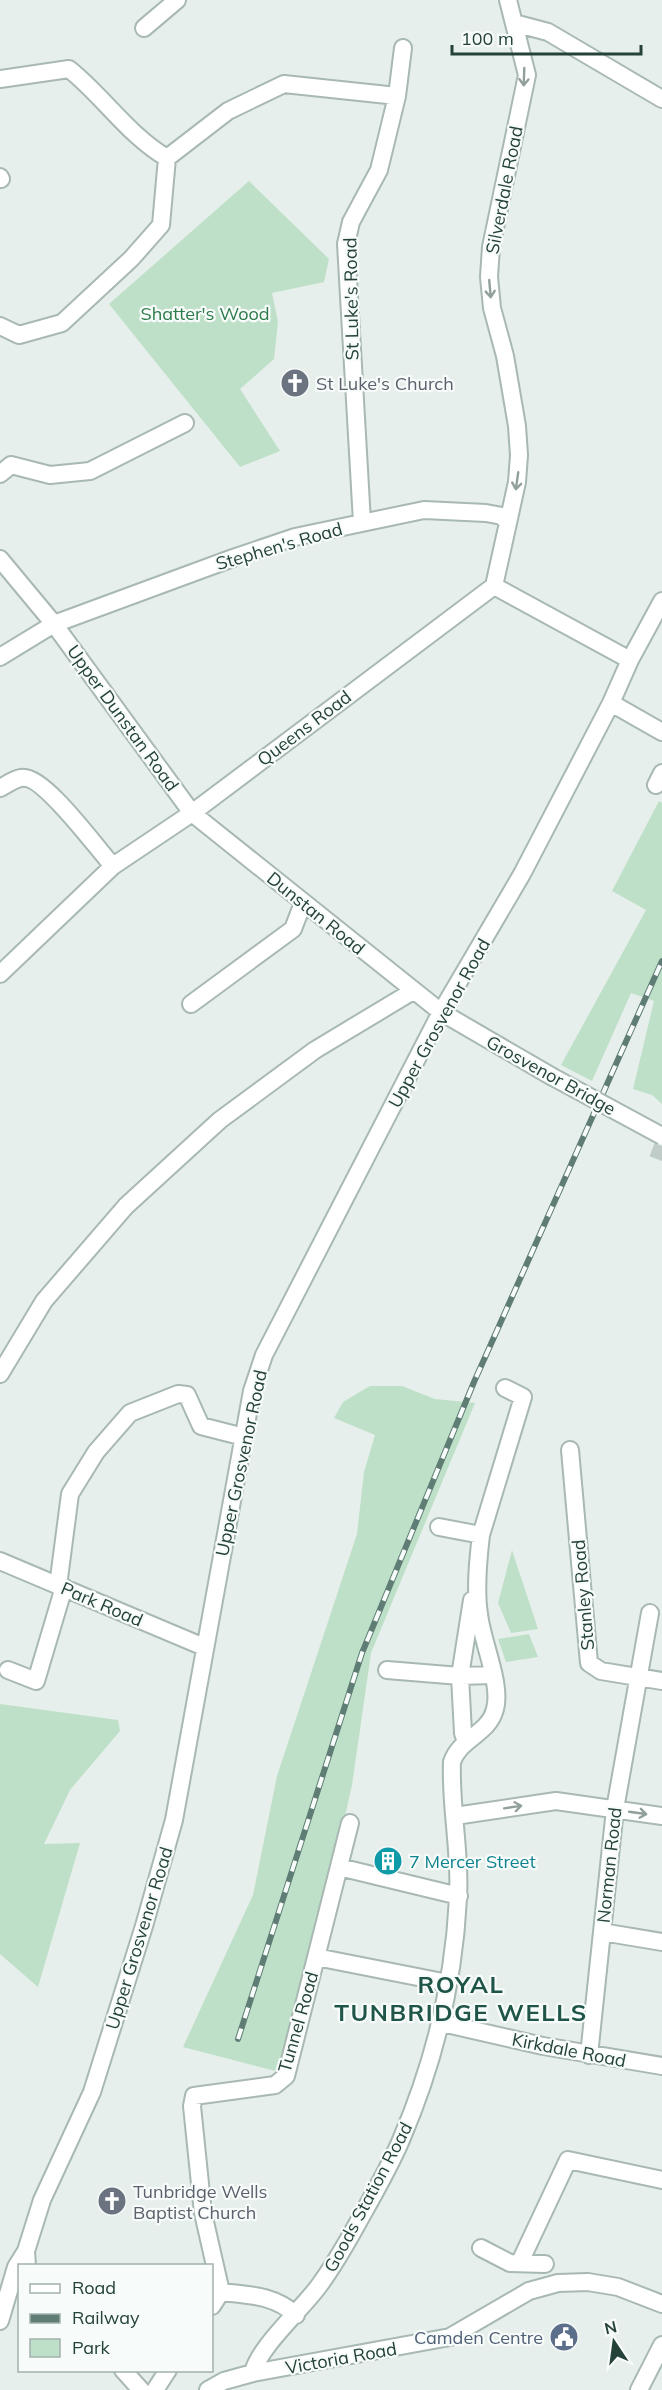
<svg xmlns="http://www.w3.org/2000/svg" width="662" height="2390" viewBox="0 0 662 2390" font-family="Mulish,sans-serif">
<rect width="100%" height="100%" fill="#e6efeb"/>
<path fill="#bfe0c8" d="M249,181l80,78 -5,23 -52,11 6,29 -4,37 -34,30 40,62 -40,16 -131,-163z
M659,801l3,2v301l-10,-9 -19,-6 21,-88 -23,-8 -39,88 -31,-16 85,-155 -34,-19z
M370,1386h32l33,13 40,4 -104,250 -19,132 -18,80 -51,208 -100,-26 70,-152 24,-119 80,-242 7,-62 11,-37 -41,-17 9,-16z
M512,1550l26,79 -27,4 -13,-30z
M529,1634l9,23 -32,5 -8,-23z
M0,1704l118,16 2,11 -50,59 -26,54 36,-1 -42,144 -38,-33z"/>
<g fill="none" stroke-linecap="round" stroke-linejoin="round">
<path stroke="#bfccc8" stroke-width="16" stroke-dasharray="16 8" stroke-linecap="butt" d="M657,1159l5,-13"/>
<g stroke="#a8b8b2" stroke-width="20">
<path id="minor" d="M514,23l34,9 114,67
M144,28l33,-28
M0,79l69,-10c34,27 60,67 98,89
M167,158l61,-47 56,-27 113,12
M0,177l1,2
M0,326l19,9 43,-12 69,-64 30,-34 6,-67
M0,474l11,-9 39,10 40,-4 95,-48
M362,522l-16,-278 5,-22 28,-52 18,-74 6,-48
M508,523l9,-41 2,-27 -2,-29 -12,-70 -13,-48 -3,-31 2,-30 36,-172 -19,-75
M0,559l54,65 138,189 249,199 110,64
M0,657l54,-33 179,-66 62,-21 129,-27 62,3 16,3 6,7 -14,63
M611,703l51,29
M656,785l6,-12
M0,788c6,-3 14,-9 21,-10 22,-5 76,71 92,88
M0,974l113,-108 79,-53 302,-227 136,74
M191,1004l102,-75 10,-26
M0,1374l44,-73 82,-95 94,-86 95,-70 98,-59
M570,1450l19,213 12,8 61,10
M481,1535l42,-138 -18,-9
M0,1561l204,86
M58,1586l12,-92 26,-42 34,-39 48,-19 9,1 14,31 43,11
M8,1670l28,11 28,-94
M387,1670l73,6 32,-1
M466,1742l-3,-9 -3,-57 12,-76
M455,1816l101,-15 106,15
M339,1867l120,29
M602,1932l60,10
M316,1957l132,26
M442,2023l101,23 119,20
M589,2055l26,-246 35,-196
M481,2248l29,15 35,1
M520,2262l48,-102 94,20
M27,2266l-1,-15 16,-51 50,-108 52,-166 30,-106 78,-429 12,-36 177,-343 81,-138 89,-171 19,-43 32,-59
M221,2292l-18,-79 -11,-107 2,-10 81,-11 11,-9 64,-253
M221,2292c28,3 53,3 75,23
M212,2306l9,-14
M0,2321l16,-54 10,-16
M123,2370l18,20
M253,2373c5,-26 51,-65 68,-90 15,-21 28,-44 40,-66 14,-25 29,-51 40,-77 33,-77 53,-158 57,-242 3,-45 -8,-91 -6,-136 8,-24 37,-28 43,-53 7,-25 -13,-67 -16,-95 -4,-25 -1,-54 2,-79l-42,-8
M155,2390l13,-20
M208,2390l16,-9 29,-8 197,-36 79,-46 29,-8 30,-1 30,5 44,17
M639,2390l23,-45"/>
</g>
<use href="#minor" stroke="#fff" stroke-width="16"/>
<g stroke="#5f7d75" stroke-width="6">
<path id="rail" d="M238,2039l124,-386 112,-271 188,-421"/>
</g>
<use href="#rail" stroke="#f7fbf9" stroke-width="4" stroke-dasharray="11" stroke-linecap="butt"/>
<g stroke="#a8b8b2" stroke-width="20" stroke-linecap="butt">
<path id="minor-bridge" d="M551,1076l111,60"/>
</g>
<use href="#minor-bridge" stroke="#fff" stroke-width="16"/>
</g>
<defs><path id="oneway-shaft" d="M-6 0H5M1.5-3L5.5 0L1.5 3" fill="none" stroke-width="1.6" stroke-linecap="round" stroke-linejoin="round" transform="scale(1.5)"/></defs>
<g stroke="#92a09c">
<use href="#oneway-shaft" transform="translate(524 77) rotate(92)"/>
<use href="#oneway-shaft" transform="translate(490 289) rotate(85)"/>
<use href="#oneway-shaft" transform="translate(517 481) rotate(98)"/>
<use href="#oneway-shaft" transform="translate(513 1807) rotate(-9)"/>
<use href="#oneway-shaft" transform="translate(638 1813) rotate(8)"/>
</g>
<defs>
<g id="church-disc" transform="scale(1.5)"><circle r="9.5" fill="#6b7280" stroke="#f7fbf9"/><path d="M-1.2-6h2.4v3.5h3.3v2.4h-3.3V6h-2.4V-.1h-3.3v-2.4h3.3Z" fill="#fff"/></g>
<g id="building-disc" transform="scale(1.5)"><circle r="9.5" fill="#0f9aa8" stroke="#f7fbf9"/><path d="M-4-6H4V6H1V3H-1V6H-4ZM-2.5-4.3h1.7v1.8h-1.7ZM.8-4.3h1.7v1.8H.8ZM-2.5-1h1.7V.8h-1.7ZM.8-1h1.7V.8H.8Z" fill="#fff"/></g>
<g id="civic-disc" transform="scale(1.5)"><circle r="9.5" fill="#5c6f8a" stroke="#f7fbf9"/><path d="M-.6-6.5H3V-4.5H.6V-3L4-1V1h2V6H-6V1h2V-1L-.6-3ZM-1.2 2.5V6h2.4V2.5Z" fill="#fff"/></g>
</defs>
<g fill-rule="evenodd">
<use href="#church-disc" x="295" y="383"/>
<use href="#building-disc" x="388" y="1861"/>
<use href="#church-disc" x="112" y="2201"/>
<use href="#civic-disc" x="564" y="2337"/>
</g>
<g text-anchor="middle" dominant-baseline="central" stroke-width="4.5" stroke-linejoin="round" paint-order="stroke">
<g font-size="18" fill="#24423a" stroke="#f7fbf9">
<text transform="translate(504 190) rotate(-79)">Silverdale Road</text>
<text transform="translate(351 299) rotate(-91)">St Luke's Road</text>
<text transform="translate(279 546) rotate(-16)">Stephen's Road</text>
<text transform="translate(123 718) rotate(54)">Upper Dunstan Road</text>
<text transform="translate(304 728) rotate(-37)">Queens Road</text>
<text transform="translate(316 913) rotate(39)">Dunstan Road</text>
<text transform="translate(439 1023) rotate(-61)">Upper Grosvenor Road</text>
<text transform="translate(551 1075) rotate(29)">Grosvenor Bridge</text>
<text transform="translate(241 1463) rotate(-78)">Upper Grosvenor Road</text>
<text transform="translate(583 1595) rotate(-95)">Stanley Road</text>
<text transform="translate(102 1604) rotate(23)">Park Road</text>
<text transform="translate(609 1865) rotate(-84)">Norman Road</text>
<text transform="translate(139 1938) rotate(-73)">Upper Grosvenor Road</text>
<text transform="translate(298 2022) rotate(-74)">Tunnel Road</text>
<text transform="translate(569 2050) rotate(11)">Kirkdale Road</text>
<text transform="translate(368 2197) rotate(-62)">Goods Station Road</text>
<text transform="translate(341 2358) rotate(-10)">Victoria Road</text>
</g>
<g font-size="18" fill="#2d7a4b" stroke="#f7fbf9">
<text x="205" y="313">Shatter's Wood</text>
</g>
<g font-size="18" fill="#5b616d" stroke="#f7fbf9" text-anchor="start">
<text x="316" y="383">St Luke's Church</text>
<text x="133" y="2191">Tunbridge Wells<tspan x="133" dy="21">Baptist Church</tspan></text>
</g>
<g font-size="18" fill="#0d838f" stroke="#f7fbf9" text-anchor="start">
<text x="409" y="1861">7 Mercer Street</text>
</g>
<g font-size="18" fill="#4e5e75" stroke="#f7fbf9" text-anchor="end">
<text x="543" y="2337">Camden Centre</text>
</g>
<g font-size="24" font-weight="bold" letter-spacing="1.5" fill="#1f5548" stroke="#f7fbf9">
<text x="461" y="1984">ROYAL<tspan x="461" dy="28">TUNBRIDGE WELLS</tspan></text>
</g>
</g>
<rect x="18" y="2264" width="195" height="108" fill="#f7fbf9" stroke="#a3b1ad" stroke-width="1.5"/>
<rect x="30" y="2284" width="30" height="9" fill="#ffffff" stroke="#a3b1ad" stroke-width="1.5"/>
<text x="72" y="2294" font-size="18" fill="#24423a">Road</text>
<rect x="30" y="2314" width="30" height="9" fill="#5f7d75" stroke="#a3b1ad" stroke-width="1.5"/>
<text x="72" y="2324" font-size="18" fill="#24423a">Railway</text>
<rect x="30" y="2339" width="30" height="18" fill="#bfe0c8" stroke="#a3b1ad" stroke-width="1.5"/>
<text x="72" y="2354" font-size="18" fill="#24423a">Park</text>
<g transform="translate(614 2342) rotate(347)" stroke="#f7fbf9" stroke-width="4.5" paint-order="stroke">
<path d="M0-4.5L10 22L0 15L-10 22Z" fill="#24423a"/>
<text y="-9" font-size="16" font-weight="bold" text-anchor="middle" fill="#24423a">N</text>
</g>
<path d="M452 45v9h189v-9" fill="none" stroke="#24423a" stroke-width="3"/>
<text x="461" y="45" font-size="18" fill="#24423a" stroke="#f7fbf9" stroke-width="4.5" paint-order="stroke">100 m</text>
</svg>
